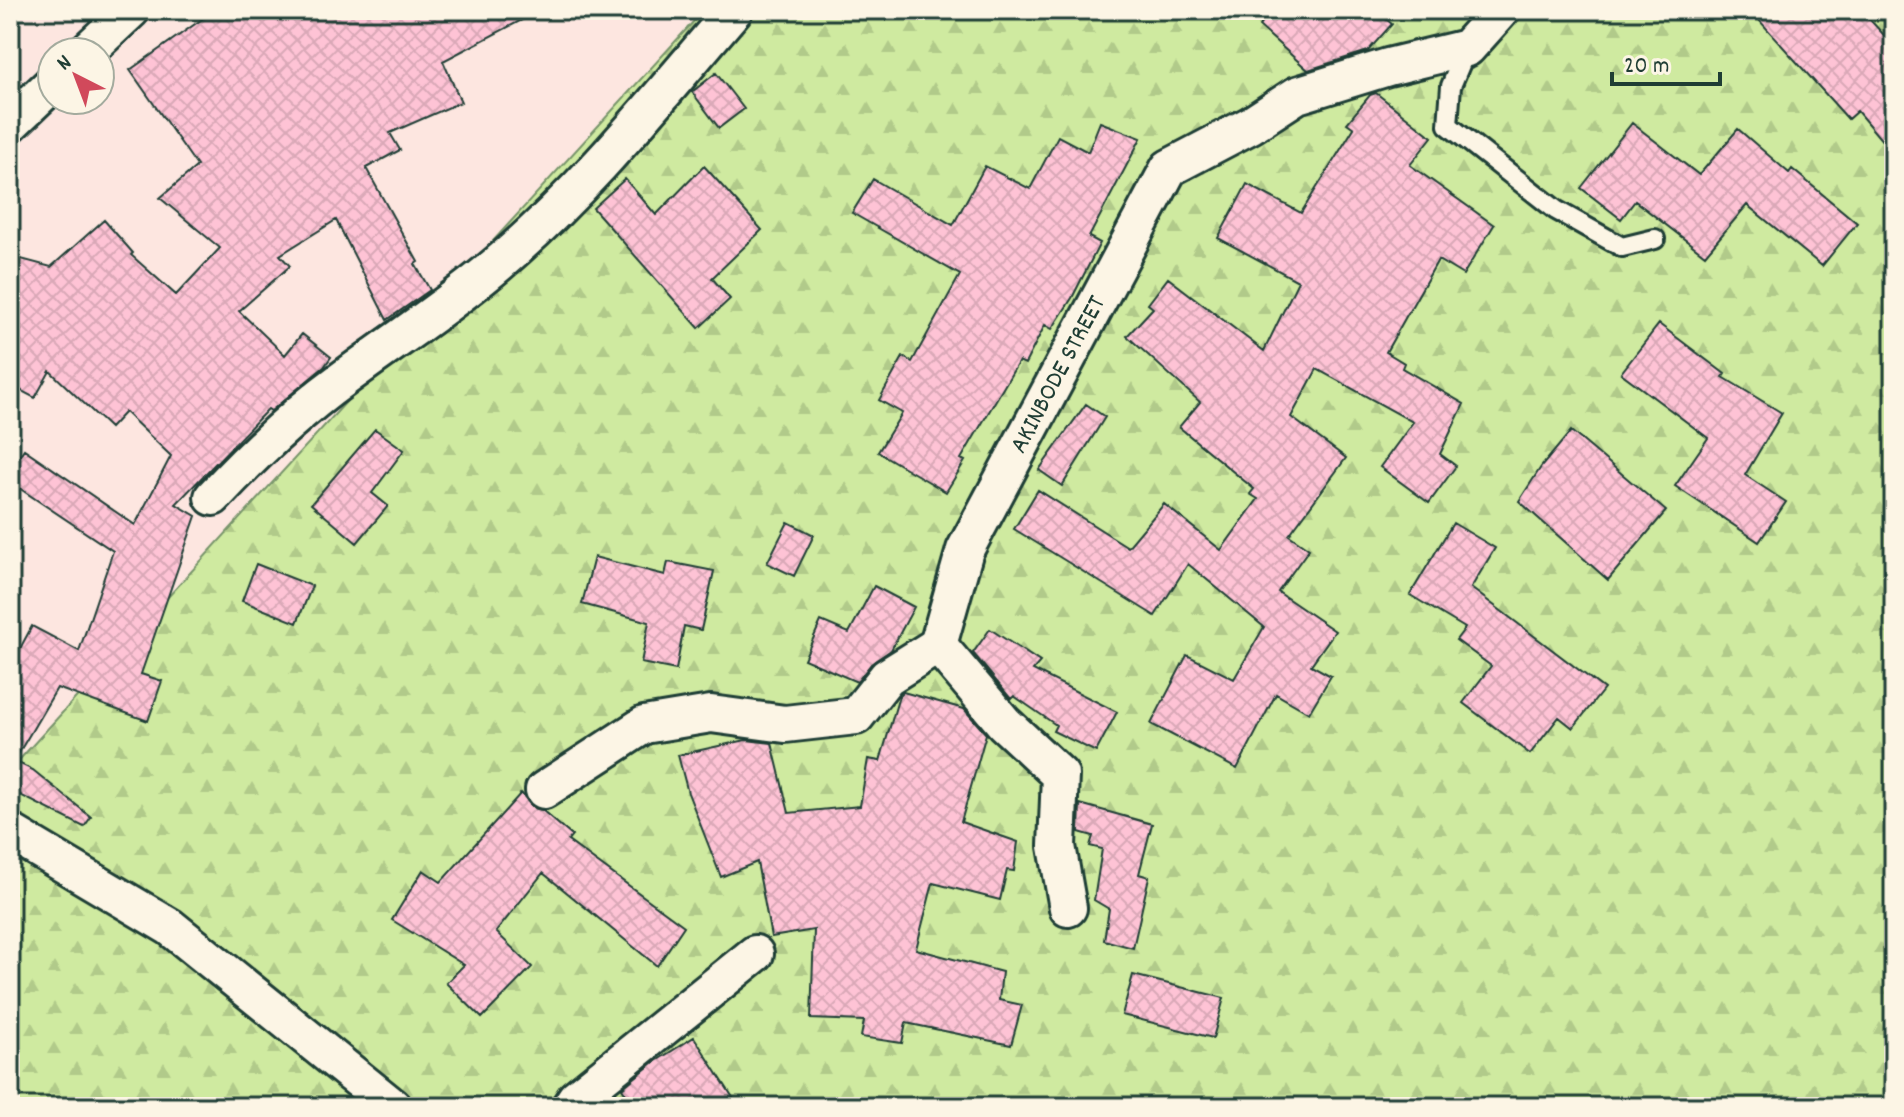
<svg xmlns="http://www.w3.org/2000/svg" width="1904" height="1117" viewBox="0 0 1904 1117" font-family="Dekko,sans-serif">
<defs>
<pattern id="forest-firs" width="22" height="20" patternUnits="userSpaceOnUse" patternTransform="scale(2)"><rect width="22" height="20" fill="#cfeaa0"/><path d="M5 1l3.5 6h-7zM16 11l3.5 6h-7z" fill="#b1ca8a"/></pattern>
<pattern id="building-cross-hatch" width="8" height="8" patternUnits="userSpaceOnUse" patternTransform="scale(2)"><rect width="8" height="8" fill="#fec3d5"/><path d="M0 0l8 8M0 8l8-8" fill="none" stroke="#d9a8b7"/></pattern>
</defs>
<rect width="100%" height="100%" fill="#fde6e0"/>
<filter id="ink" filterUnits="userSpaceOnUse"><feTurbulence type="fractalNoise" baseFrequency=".0125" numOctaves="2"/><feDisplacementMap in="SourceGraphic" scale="16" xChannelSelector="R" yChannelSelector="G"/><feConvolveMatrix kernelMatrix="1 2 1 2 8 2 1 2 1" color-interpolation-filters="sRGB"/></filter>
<g filter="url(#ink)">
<path fill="url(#forest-firs)" stroke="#77946a" stroke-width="2" d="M704,10h1190v1097h-1884v-337z"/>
<path fill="url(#building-cross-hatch)" stroke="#1f3d34" stroke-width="2" d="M215,10h326l-98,51 18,41 -71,31 10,17 -34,18 52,94 -3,2 15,26 -43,30 -51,-100 -56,35 10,11 -51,45 46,44 17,-21 29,23 -7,10 -53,44 -3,-2 -92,95 20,12 -55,158 21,7 -14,40 -91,-33 -43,73 19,9 58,47 -7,10 -74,-37v-123l22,-41 47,25 34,-100 -103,-69v-13l14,-20 111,76 36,-69 -46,-44 -15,16 -60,-57 -15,27 -25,-13v-129l41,11 53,-47 29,33 -2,2 45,40 44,-47 -60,-50 37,-32 -67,-96z
M1272,10h103l17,14 -24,27 -60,19 -49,-44z
M1750,10h111l33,36v109l-37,-44 -9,8z
M716,73l28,36 -25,19 -27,-36z
M1376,93l56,44 -22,28 84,60 -31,50 -25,-15 -52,92 18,11 -2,5 62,36 -24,50 16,12 -27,37 -49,-36 33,-45 -96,-53 -26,48 55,41 -57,77 20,14 -31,43 57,39 -24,34 20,11 -22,37 -33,-19 -39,75 -86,-45 36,-69 47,24 30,-52 -76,-63 -33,52 -141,-87 24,-39 90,57 36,-43 57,46 37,-51 -8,-5 4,-5 -75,-62 21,-25 -73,-66 26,-28 -5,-4 20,-26 96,73 34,-70 -80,-43 29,-54 54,29 53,-85 -7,-5 23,-28z
M1100,122l41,16 -52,99 11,6 -28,55 -20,31 -7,-4 -20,39 -6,-3 -58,98 4,2 -19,31 -68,-40 24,-39 -23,-13 24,-43 9,5 48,-87 -108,-62 21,-34 80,46 32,-59 45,23 28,-53 30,16z
M1632,123l67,52 39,-46 51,44 3,-4 65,54 -35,43 -75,-61 -42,50 -70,-54 -14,18 -40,-31z
M704,166l58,64 -50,48 18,21 -31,29 -106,-120 32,-29 31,36z
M1659,324l66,50 -2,3 59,36 -37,62 41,27 -27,40 -84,-56 33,-48 -87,-65z
M1086,404l19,13 -43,69 -23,-16z
M375,429l29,21 -32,43 16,13 -31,37 -46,-39z
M1571,431l95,80 -58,69 -89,-79 22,-34z
M788,522l26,13 -20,41 -27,-13z
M1453,523l42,25 -24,40 133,101 -31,39 -14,-11 -29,37 -67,-51 28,-37 -35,-26 9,-12 -55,-33z
M594,557l71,18 3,-13 46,9 -13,59 -17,-4 -8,44 -35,-7 8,-41 -67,-18z
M256,564l56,22 -15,37 -55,-22z
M874,586l40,21 -23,43 -20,14 -14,18 -53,-23 17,-38 28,12z
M990,629l50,33 -7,8 84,42 -21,40 -43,-21 3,-6 -42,-29 -3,3 -38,-46z
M903,692l61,17 22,25 -25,88 57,20 -4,29 -7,-1 -7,30 -67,-17 -17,66 86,23 -3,28 23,5 -11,40 -105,-22 -4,20 -41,-6 3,-16 -53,-2 3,-89 -43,7 -14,-75 -36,15 -33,-84 -10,-38 68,-15 26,3 17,70 71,-7 8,-47 12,2 19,-65z
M521,793l13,15 8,2 30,26 -4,5 116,85 -27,40 -114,-93 -47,59 36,35 -50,51 -36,-35 18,-18 -72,-45 31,-50 18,12z
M1080,804l72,20 -13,50 10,3 -16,71 -29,-8 5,-31 -15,-9 8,-51 -12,-3 3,-10 -14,-4z
M1133,975l91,23 -11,40 -91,-23z
M694,1037l45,70h-104l-13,-19 31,-25z"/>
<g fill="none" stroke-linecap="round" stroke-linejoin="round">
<g stroke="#1f3d34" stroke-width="24">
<path id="lane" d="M1467,48l-16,38 -3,39 108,85 66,37 33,-8"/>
</g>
<g stroke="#1f3d34" stroke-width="42">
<g id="street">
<path d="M86,52l45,-42"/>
<path d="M10,124l42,-40"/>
<path d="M213,497c40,-43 82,-83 130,-118 52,-39 106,-73 156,-116 88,-75 160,-166 235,-253"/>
<path d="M544,790l100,-65 67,-11 74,10 71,-8 31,-39 51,-32"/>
<path d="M10,832l160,95 223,180"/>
<path id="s1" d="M1068,908l-11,-62 3,-71 -56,-52 -66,-78 27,-95 204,-382 82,-43 46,-30 91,-28 79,-19 34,-38"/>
<path d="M570,1107l6,-9 179,-144"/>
</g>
</g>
<use href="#lane" stroke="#fcf5e5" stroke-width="18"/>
<use href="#street" stroke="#fcf5e5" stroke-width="36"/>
</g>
</g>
<g text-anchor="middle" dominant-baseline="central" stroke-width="6" stroke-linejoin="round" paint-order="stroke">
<g font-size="26" fill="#1f3d34" stroke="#fcf5e5">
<text stroke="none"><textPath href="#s1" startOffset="610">AKINBODE STREET</textPath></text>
</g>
</g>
<rect width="1904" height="1117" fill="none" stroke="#fcf5e5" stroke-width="40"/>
<rect x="20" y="20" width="1864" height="1077" fill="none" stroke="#1f3d34" stroke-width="3" filter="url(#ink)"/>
<g transform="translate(76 76) rotate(318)"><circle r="38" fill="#fcf5e5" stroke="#a4ab9e" stroke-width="2"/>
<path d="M0-6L14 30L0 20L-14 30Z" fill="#d1495b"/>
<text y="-12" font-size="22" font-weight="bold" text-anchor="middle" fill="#1f3d34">N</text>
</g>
<path d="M1612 72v12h108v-12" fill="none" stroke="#1f3d34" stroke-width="4"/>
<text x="1624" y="72" font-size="24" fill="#1f3d34" stroke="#fcf5e5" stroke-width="6" paint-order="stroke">20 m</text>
</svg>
